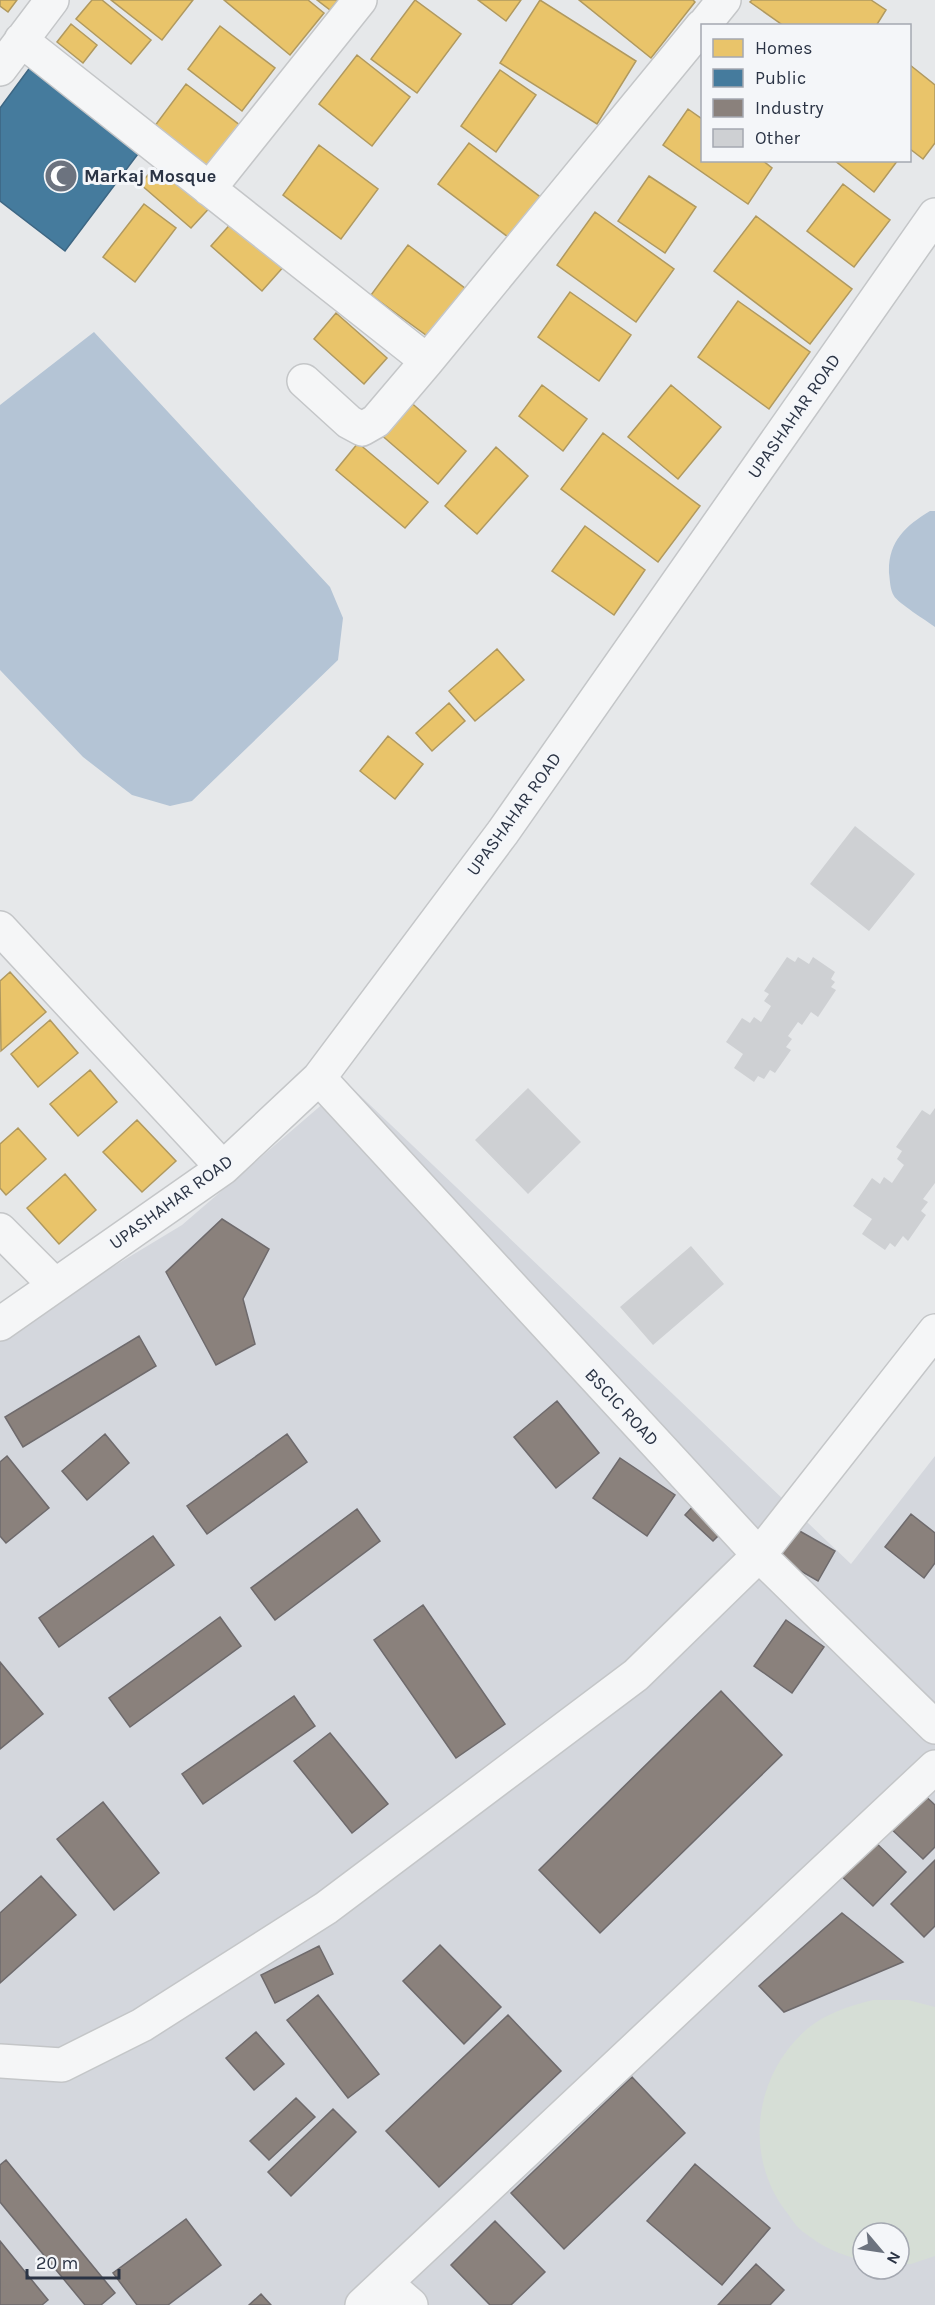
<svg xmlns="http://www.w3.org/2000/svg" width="935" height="2305" viewBox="0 0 935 2305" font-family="Karla,sans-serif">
<rect width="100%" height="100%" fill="#e6e8ea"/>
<path fill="#d4d7dd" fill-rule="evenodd" d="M347,1083l504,481 84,-108v849h-935v-970l182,-110zM863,2233h36v36h-36z"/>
<path fill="#d6ded6" d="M873,2000h35l27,7v249l-24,8h-12v-31h-36v28c-24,-7 -41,-14 -61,-30 -5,-4 -10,-11 -14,-17 -45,-56 -35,-138 19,-185 19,-16 43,-23 66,-29z"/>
<path fill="#b4c4d5" d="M94,332l236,255 13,31 -5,42 -146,141 -22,5 -38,-11 -49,-38 -83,-87v-265z
M930,511h5v116c-8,-6 -37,-24 -41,-31 -4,-6 -4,-16 -5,-23 -1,-31 16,-47 41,-62z"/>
<path fill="#e9c46a" stroke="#b0995f" stroke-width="1.5" d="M0,0h17l-9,12 -8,-6z
M92,0h10l49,40 -20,24 -55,-45z
M111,0h82l-31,40z
M224,0h84l16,13 -34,42z
M317,0h21l-8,10z
M415,0l46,34 -44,59 -46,-34z
M478,0h43l-15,21z
M540,0l96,61 -39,63 -97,-61z
M579,0h114l2,2 -44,56z
M752,0h119l15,10 -10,16h-92l-34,-24z
M71,24l26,21 -14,18 -26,-21z
M220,26l55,42 -33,43 -54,-42z
M357,55l53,42 -38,49 -53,-42z
M910,65l25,20v58l-12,16 -13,-10z
M500,70l36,25 -40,57 -35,-26z
M186,84l55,42 -33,43 -54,-42z
M688,109l14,10v41h60l10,8 -24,36 -85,-59z
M469,143l74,56 -31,41 -74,-56z
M319,145l59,44 -37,50 -58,-44z
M163,158l51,45 -23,25 -51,-44z
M834,160h64l-24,32z
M649,176l47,31 -31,46 -47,-32z
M843,184l47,36 -36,47 -47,-36z
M144,204l32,24 -41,54 -32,-25z
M595,212l79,57 -38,53 -79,-57z
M756,216l96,73 -42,55 -96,-73z
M234,220l51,45 -23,26 -51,-45z
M408,245l58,44 -36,49 -59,-43z
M570,292l61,43 -32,46 -61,-44z
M738,301l72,51 -41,57 -71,-52z
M336,313l51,45 -23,26 -50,-45z
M542,385l45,34 -24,32 -44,-35z
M671,385l50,42 -43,52 -50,-42z
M407,399l59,52 -28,33 -59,-51z
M603,433l97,73 -42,56 -97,-73z
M358,443l70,59 -23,26 -69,-58z
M496,447l32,29 -51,58 -32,-28z
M585,526l60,44 -31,45 -62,-44z
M497,649l27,31 -49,41 -26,-30z
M449,703l16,18 -33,30 -16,-18z
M388,736l35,28 -28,35 -35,-28z
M10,972l36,40 -45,39 -1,-70z
M50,1020l28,33 -40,34 -27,-33z
M90,1070l27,32 -39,34 -28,-32z
M137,1120l39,41 -34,31 -39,-40z
M18,1128l28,31 -40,36 -6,-7v-44z
M65,1174l31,36 -37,34 -32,-36z"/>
<path fill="#457b9d" stroke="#3d6683" stroke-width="1.5" d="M31,66l110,84 -76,101 -65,-50v-93z"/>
<path fill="#8a817c" stroke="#6e6a6c" stroke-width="1.5" d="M222,1219l47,30 -26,50 12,45 -39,21 -50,-93z
M139,1336l17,30 -133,81 -18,-30z
M557,1401l42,52 -43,35 -42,-51z
M105,1434l24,29 -42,37 -25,-29z
M287,1434l20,28 -100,72 -20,-28z
M7,1456l42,52 -43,35 -6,-7v-74z
M620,1458l55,37 -28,41 -54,-38z
M696,1503l29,26 -12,12 -28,-26z
M357,1509l23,32 -105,79 -24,-32z
M911,1514l24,19v30l-11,15 -39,-31z
M789,1525l46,26 -17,30 -45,-26z
M153,1536l21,29 -115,82 -20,-29z
M423,1605l82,119 -49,34 -82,-118z
M220,1617l21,29 -111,81 -21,-29z
M786,1620l38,27 -32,46 -38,-27z
M0,1662l43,52 -43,35z
M721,1691l61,64 -182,178 -61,-63z
M294,1696l21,30 -112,78 -21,-30z
M330,1733l58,71 -36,29 -58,-72z
M919,1790l16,15v42l-12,12 -37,-35z
M103,1802l56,71 -45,37 -57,-71z
M869,1836l37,36 -33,34 -37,-35z
M935,1860v66l-11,11 -33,-33z
M41,1876l35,39 -76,68v-70z
M842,1913l61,49 -119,50 -25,-26z
M440,1945l61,62 -37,37 -61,-63z
M319,1946l14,28 -58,29 -14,-28z
M318,1995l61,79 -31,24 -61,-78z
M508,2015l53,56 -122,116 -53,-56z
M256,2032l28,32 -30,26 -28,-32z
M632,2077l53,56 -121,116 -53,-56z
M296,2098l19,19 -46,43 -19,-19z
M333,2109l23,23 -65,64 -23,-24z
M6,2160l109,133 -14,12h-16l-85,-103v-37z
M695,2164l75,64 -48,57 -75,-64z
M186,2219l35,46 -53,40h-31l-24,-32z
M495,2221l50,51 -34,33h-21l-39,-40z
M0,2241l48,59 -6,5h-42z
M756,2264l28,26 -14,15h-52z
M261,2294l10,11h-22z"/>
<path fill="#ced0d3" d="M855,826l60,48 -46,57 -59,-47z
M787,957l8,5 3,-5 11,7 4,-7 22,15 -4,7 4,3 -4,5 5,3 -18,27 -7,-5 -9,13 -4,-3 -10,14 4,3 -6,8 5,3 -16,23 -5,-3 -6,9 -6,-3 -4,6 -20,-14 9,-14 -17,-12 16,-24 8,5 4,-6 7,5 10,-16 -7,-5 5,-7 -5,-3z
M528,1088l53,54 -53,52 -53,-54z
M935,1108v75l-12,16 5,3 -7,9 5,4 -18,26 -5,-5 -8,11 -5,-4 -5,7 -23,-16 10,-15 -19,-13 19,-28 8,6 4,-7 8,6 12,-18 -7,-6 5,-8 -6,-4 26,-37 8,5z
M691,1246l33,38 -71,61 -33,-38z"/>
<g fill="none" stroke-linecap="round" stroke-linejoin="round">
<g stroke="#c4c6c8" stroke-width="36">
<path id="street" d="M703,26l21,-26
M21,40l406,321 275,-335
M0,69l52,-69
M209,189l151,-189
M304,381l45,41 13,7 14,-8 51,-60
M0,928l223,240
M319,1078l440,477 176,172
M0,1230l55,55
M0,1324l223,-156 96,-90 184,-246 432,-617
M0,2061l62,4 80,-40 184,-117 310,-233 123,-120 176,-224
M386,2283l25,22
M362,2305l573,-538"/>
</g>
<use href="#street" stroke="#f5f6f7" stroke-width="33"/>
</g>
<defs>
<g id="mosque-disc" transform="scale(1.725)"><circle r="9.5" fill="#6c737f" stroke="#f4f6f9"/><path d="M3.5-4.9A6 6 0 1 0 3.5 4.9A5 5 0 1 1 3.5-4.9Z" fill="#fff"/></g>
</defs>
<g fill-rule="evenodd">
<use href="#mosque-disc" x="61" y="176"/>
</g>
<g text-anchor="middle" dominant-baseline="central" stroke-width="6" stroke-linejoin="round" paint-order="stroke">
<g font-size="18" font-weight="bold" fill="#2b3445" stroke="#f4f6f9" text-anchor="start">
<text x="84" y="176">Markaj Mosque</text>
</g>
<g font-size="18" fill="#2b3445" stroke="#f4f6f9">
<text transform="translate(794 416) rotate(-55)">UPASHAHAR ROAD</text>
<text transform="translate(514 814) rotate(-54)">UPASHAHAR ROAD</text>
<text transform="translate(171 1202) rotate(-36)">UPASHAHAR ROAD</text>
<text transform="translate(622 1407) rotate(47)">BSCIC ROAD</text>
</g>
</g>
<rect x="701" y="24" width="210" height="138" fill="#f4f6f9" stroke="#a4a8b1" stroke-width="1.5"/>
<rect x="713" y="39" width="30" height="18" fill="#e9c46a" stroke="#a4a8b1" stroke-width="1.5"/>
<text x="755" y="54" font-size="18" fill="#2b3445">Homes</text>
<rect x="713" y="69" width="30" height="18" fill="#457b9d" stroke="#a4a8b1" stroke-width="1.5"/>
<text x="755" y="84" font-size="18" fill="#2b3445">Public</text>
<rect x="713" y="99" width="30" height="18" fill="#8a817c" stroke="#a4a8b1" stroke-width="1.5"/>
<text x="755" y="114" font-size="18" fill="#2b3445">Industry</text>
<rect x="713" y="129" width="30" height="18" fill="#ced0d3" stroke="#a4a8b1" stroke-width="1.5"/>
<text x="755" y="144" font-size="18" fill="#2b3445">Other</text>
<g transform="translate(881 2251) rotate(119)"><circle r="28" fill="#f4f6f9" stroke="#a4a8b1" stroke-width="1.5"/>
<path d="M0-4.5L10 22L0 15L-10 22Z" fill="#6c737f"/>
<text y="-9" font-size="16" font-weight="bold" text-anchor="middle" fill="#2b3445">N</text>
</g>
<path d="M27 2269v9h92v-9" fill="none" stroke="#2b3445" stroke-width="3"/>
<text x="36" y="2269" font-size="18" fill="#2b3445" stroke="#f4f6f9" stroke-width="4.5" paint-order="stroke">20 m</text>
</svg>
